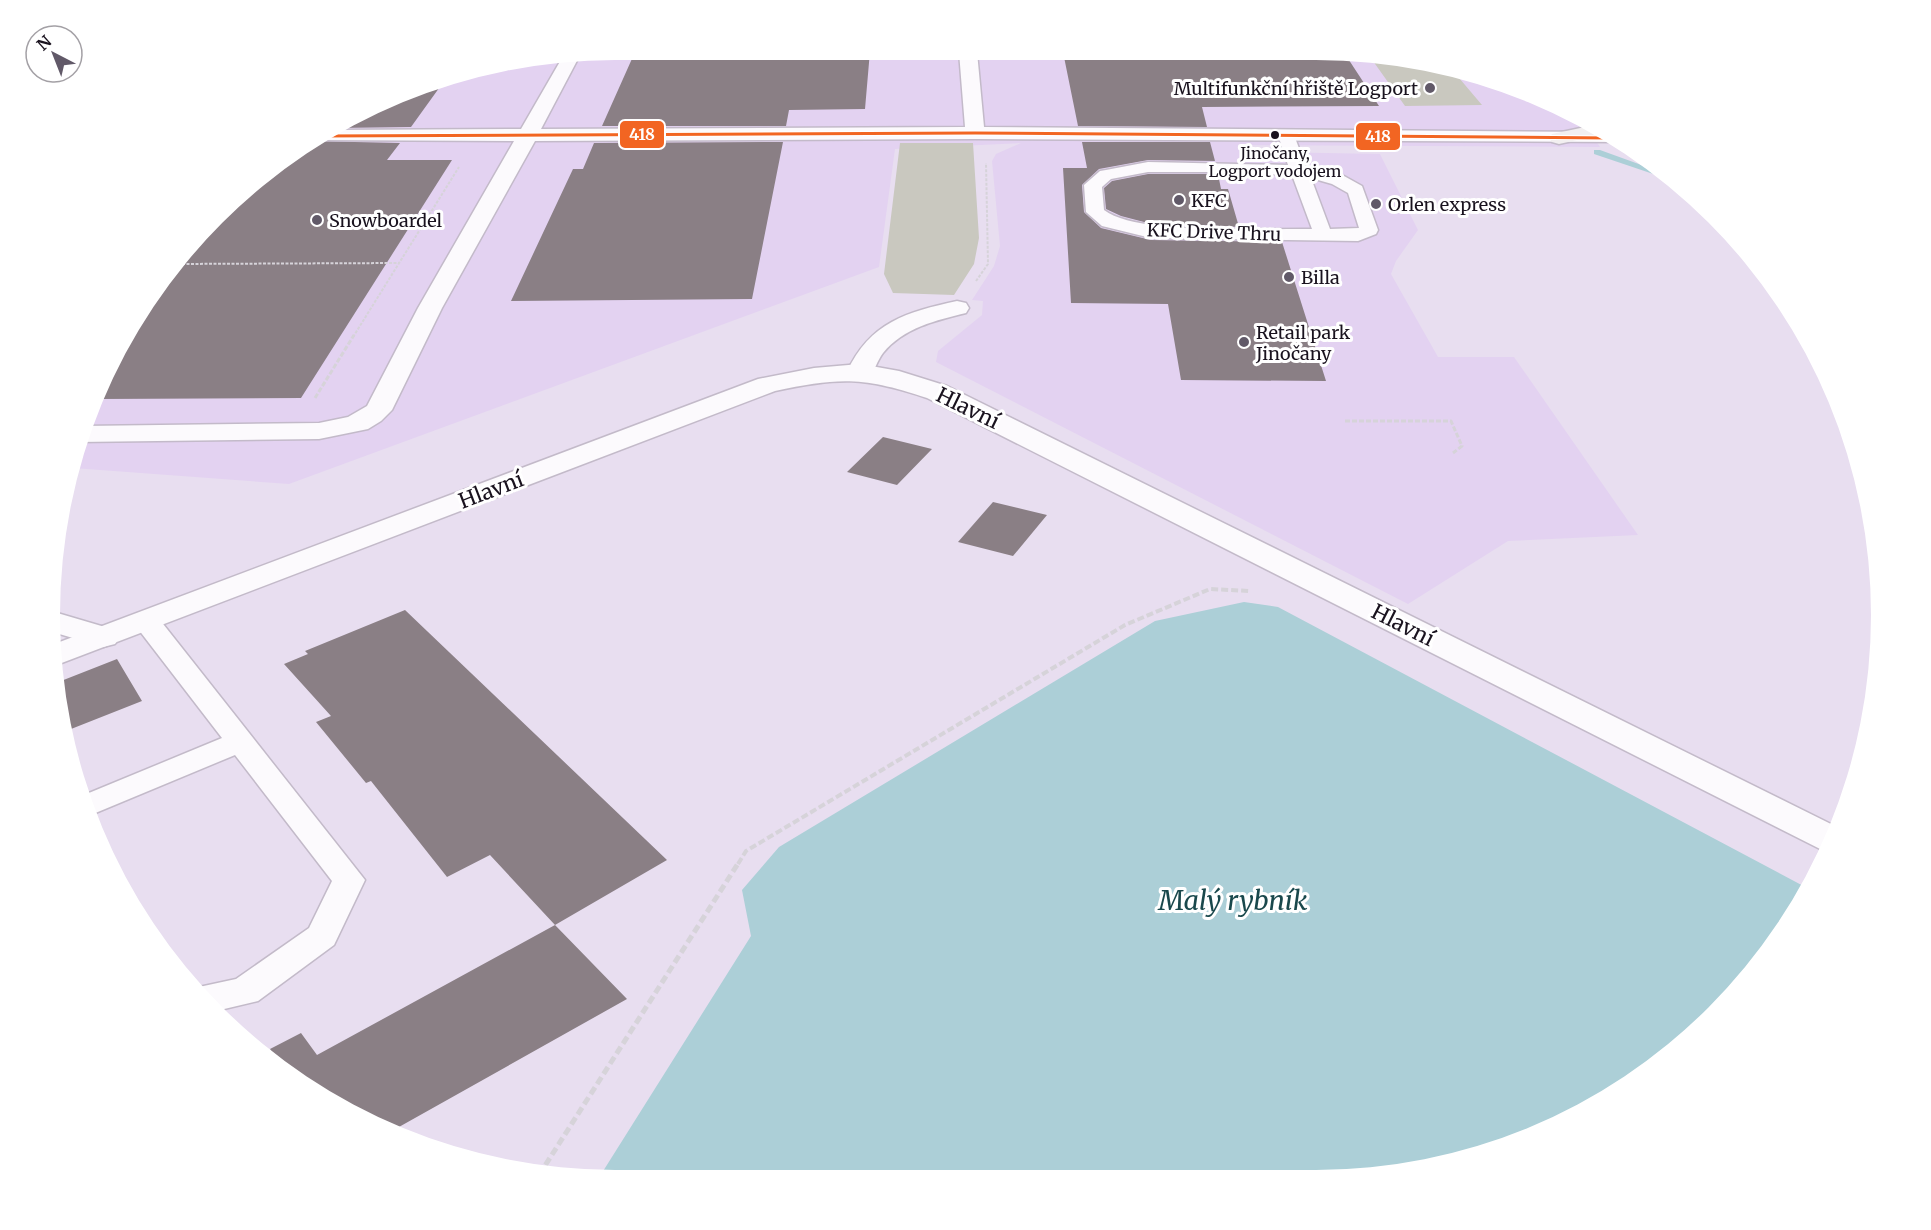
<svg xmlns="http://www.w3.org/2000/svg" width="1931" height="1230" viewBox="0 0 1931 1230" font-family="Merriweather,serif">
<rect width="100%" height="100%" fill="#e8def0"/>
<path fill="#e3d2f1" d="M615,50l774,4 143,38 51,30 17,25 -360,-2 25,7 115,2 38,76 -22,31 -5,13 47,83h76l124,178 -130,6 -100,63 -472,-242 2,-11 44,-36 1,-14 -11,-1 22,-34 6,-20 -8,-85 4,-7 25,-11 -126,6 -16,118 -590,217 -216,-16 7,-35 86,-162 135,-126 133,-66z"/>
<path fill="#c9c8bf" d="M1368,54h21l65,18 28,33 -77,1z
M900,143h73l6,95 -5,26 -20,31 -61,-2 -9,-19z"/>
<path fill="#accfd7" d="M1244,602l34,5 531,282 -45,71 -75,80 -91,65 -135,56 -110,18 -753,-3 151,-240 -9,-46 37,-43 376,-226z"/>
<g fill="none" stroke-linecap="round" stroke-linejoin="round">
<path fill="#accfd7" fill-rule="evenodd" d="M1594,150h6l69,25 8,7 -83,-28z"/>
</g>
<path fill="#8a7f85" d="M870,51l-5,58 -76,1 -3,16h-184l33,-74z
M1063,52l282,2 34,52 -177,1 5,20 -129,-1z
M447,77l-36,50 -75,1 98,-49z
M309,141l91,2 -13,17h65l-151,238 -203,1 68,-128 135,-126z
M783,142l-31,157 -241,2 62,-132h10l11,-26z
M1082,142h128l5,19 -67,-1 -49,9 -17,16 2,27 17,16 50,12 131,2 44,139 -145,-1 -13,-76 -97,-1 -8,-135h24z
M1148,174h70l3,15h7l11,38 -95,-5 -23,-6 -15,-7 -2,-21 8,-7z
M883,437l49,12 -35,36 -50,-13z
M993,502l54,13 -34,41 -55,-14z
M405,610l262,250 -112,65 -65,-70 -43,22 -76,-96 -5,2 -50,-61 15,-6 -47,-52 24,-10 -3,-3z
M117,659l25,42 -76,30 -5,-50z
M555,925l72,74 -237,133 -107,-61 -13,-22 31,-16 16,22z"/>
<g fill="none" stroke-linecap="round" stroke-linejoin="round">
<g stroke="#c3bac9" stroke-width="3">
<path id="service" d="M1286,130l8,5 12,32 38,9 18,10 16,44 -2,4 -18,7 -207,-3 -49,-12 -16,-14 -2,-27 16,-14 6,-1 42,-8 140,3 -10,-30zM1148,172h78l66,3 20,54c-48,-1 -174,7 -208,-19l-2,-23 9,-8zM1311,178l21,6 16,9 11,35 -29,1z
M146,613l10,2 209,265 -31,65 -76,56 -38,9 -21,-23 37,-8 73,-51 23,-47 -97,-126 -142,59 -9,-19 138,-57 -90,-117 4,-6z"/>
</g>
<g stroke="#c3bac9" stroke-width="3">
<path id="minor" d="M959,52h18l7,75 617,5 17,10 -643,-3 -440,2 -93,167 -50,102 -11,11 -13,8 -49,10 -241,3 6,-16 235,-3 29,-6 19,-11 51,-98 96,-167 -203,-1 20,-10 190,-1 41,-71 18,-3 -39,74 424,-2z
M957,301l9,2 3,5 -3,5c-29,7 -63,15 -83,40 -6,8 -8,17 -14,25l-9,2 -9,-2 -4,-6c23,-50 60,-60 110,-71z
M54,612l61,18 5,7 -5,7 -12,3 -47,-14z"/>
</g>
<g stroke="#c3bac9" stroke-width="3">
<path id="tertiary" d="M860,364l39,7 48,15 890,441 -9,26 -901,-455c-63,-21 -87,-21 -152,-7l-716,273 -2,-21 701,-264 56,-11z"/>
</g>
<g stroke="#c3bac9" stroke-width="3">
<path id="secondary" d="M1590,126l14,8 -45,10 -7,-2 -3,-4 3,-4z"/>
</g>
<path stroke="#d6d3d9" stroke-width="2" stroke-dasharray="3 1.5" stroke-linecap="butt" d="M173,264l227,-1
M976,281l12,-17 -2,-101
M353,337l106,-170"/>
<path stroke="#d6d3d9" stroke-width="3" stroke-dasharray="5 2" stroke-linecap="butt" d="M315,398l39,-63
M1345,421h106l11,25 -9,7"/>
<path stroke="#d6d3d9" stroke-width="4" stroke-dasharray="7 3" stroke-linecap="butt" d="M738,864l8,-13 379,-226 85,-36 39,2"/>
<path stroke="#d6d3d9" stroke-width="5" stroke-dasharray="8 4" stroke-linecap="butt" d="M539,1175l200,-313"/>
<use href="#service" fill="#fcfafd" fill-rule="evenodd"/>
<use href="#minor" fill="#fcfafd" fill-rule="evenodd"/>
<use href="#tertiary" fill="#fcfafd" fill-rule="evenodd"/>
<use href="#secondary" fill="#f2eff0" fill-rule="evenodd"/>
<g stroke="#fff" stroke-width="5">
<path id="bus-1" d="M319,136l656,-3 636,5"/>
</g>
<use href="#bus-1" stroke="#f26522" stroke-width="3"/>
</g>
<g fill="#615968" stroke="#fff" stroke-width="2">
<circle cx="1430" cy="88" r="6"/>
<circle cx="1179" cy="200" r="6"/>
<circle cx="1376" cy="204" r="6"/>
<circle cx="317" cy="220" r="6"/>
<circle cx="1289" cy="277" r="6"/>
<circle cx="1244" cy="342" r="6"/>
</g>
<circle fill="#19121e" stroke="#fff" stroke-width="2" cx="1275" cy="135" r="5"/>
<g text-anchor="middle" dominant-baseline="central" stroke-width="6" stroke-linejoin="round" paint-order="stroke">
<g font-size="16" fill="#19121e" stroke="#fff">
<text x="1275" y="153">Jinočany,<tspan x="1275" dy="18">Logport vodojem</tspan></text>
</g>
<g font-size="18" fill="#19121e" stroke="#fff" text-anchor="start">
<text x="1418" y="88" text-anchor="end">Multifunkční hřiště Logport</text>
<text x="1191" y="200">KFC</text>
<text x="1388" y="204">Orlen express</text>
<text x="329" y="220">Snowboardel</text>
<text x="1301" y="277">Billa</text>
<text x="1256" y="332">Retail park<tspan x="1256" dy="21">Jinočany</tspan></text>
</g>
<g font-size="18" fill="#19121e" stroke="#fff">
<text transform="translate(1214 232) rotate(2)">KFC Drive Thru</text>
</g>
<g font-size="21" fill="#19121e" stroke="#fff">
<text transform="translate(968 408) rotate(26)">Hlavní</text>
<text transform="translate(491 490) rotate(-21)">Hlavní</text>
<text transform="translate(1403 625) rotate(27)">Hlavní</text>
</g>
<g font-size="27" font-style="italic" fill="#19484c" stroke="#fff">
<text x="1233" y="900">Malý rybník</text>
</g>
</g>
<path d="M0 0H1931V1230H0ZM615 60H1316A555 555 0 0 1 1871 615V615A555 555 0 0 1 1316 1170H615A555 555 0 0 1 60 615V615A555 555 0 0 1 615 60Z" fill="#fff" fill-rule="evenodd"/>
<g stroke="#fff" stroke-width="2">
<rect x="619" y="120" width="46" height="29" rx="6" fill="#f26522"/>
<rect x="1355" y="122" width="46" height="29" rx="6" fill="#f26522"/>
</g>
<g font-size="16" text-anchor="middle" font-weight="bold" fill="#fff">
<text x="642" y="140">418</text>
<text x="1378" y="142">418</text>
</g>
<g transform="translate(54 54) rotate(318)"><circle r="28" fill="#ffffff" stroke="#a3a0a5" stroke-width="1.5"/>
<path d="M0-4.5L10 22L0 15L-10 22Z" fill="#615968"/>
<text y="-9" font-size="16" font-weight="bold" text-anchor="middle" fill="#19121e">N</text>
</g>
</svg>
